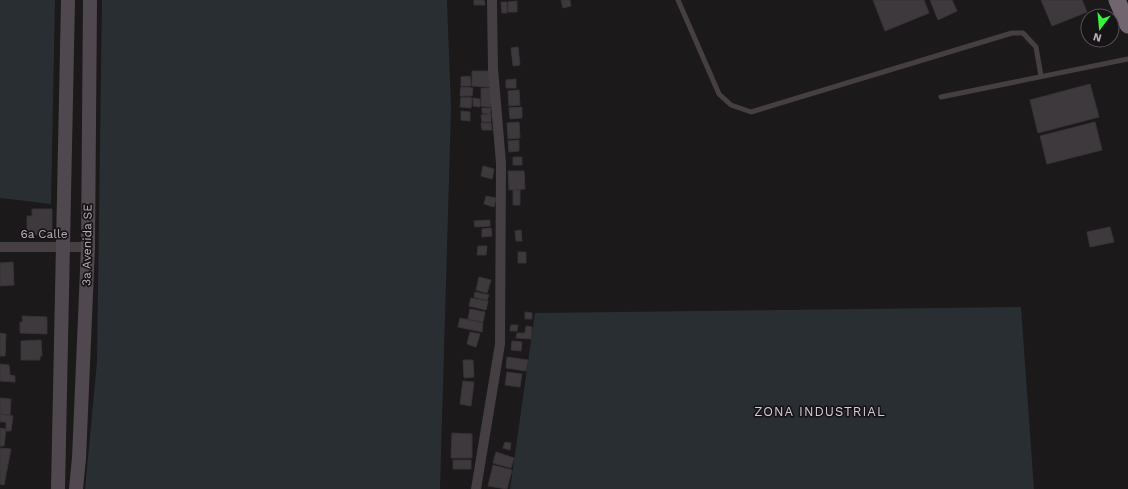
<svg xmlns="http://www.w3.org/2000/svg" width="1128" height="489" viewBox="0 0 1128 489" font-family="'Work Sans',sans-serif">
<rect width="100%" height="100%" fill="#1b191a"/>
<path fill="#292e33" d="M0,0h55l-4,204 -51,-6z
M102,0h345l4,109 -11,380h-355l12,-127z
M1021,307l13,182h-524l25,-176z"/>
<path fill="#3d393c" stroke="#373336" d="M474,0h10l1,5h-11z
M561,0h9l1,6 -8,2z
M873,0h51l5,13 -44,18z
M930,0h22l5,11 -19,9z
M1041,0h41l5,12 -35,14z
M517,1v11h-9v-10z
M501,2h6v11h-5z
M518,47l2,18 -7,1 -2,-18z
M472,71h18v16l-18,-1z
M470,76l1,10h-10v-9z
M516,79v9h-10v-8z
M1090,84l9,33 -61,16 -8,-33z
M461,87l12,1 -1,8h-12z
M481,88h11l-1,19 -10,-1z
M519,90l1,15 -11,1 -1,-15z
M461,97l11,1 -1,10 -11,-1z
M473,98l7,1v8l-7,-1z
M522,107v11l-12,1 -1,-11z
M482,108h9l-1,6 -8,-1z
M461,111l9,1v9l-9,-1z
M491,114v8h-9l-1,-7z
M519,122l1,16 -12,1 -1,-16z
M1095,122l7,28 -55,14 -7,-28z
M481,123h10l1,7h-10z
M519,140v11l-10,1 -1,-11z
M513,157h9v8h-9z
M483,166l11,3 -2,10 -11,-3z
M508,171h16l1,18 -16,1z
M513,190h7v15h-7z
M486,196l10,2 -2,9 -10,-3z
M32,209h20v25l-25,1v-19h5z
M490,220v6l-15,1 -1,-6z
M1110,227l4,15 -24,5 -3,-15z
M491,228l1,8 -10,1v-8z
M521,230l1,11h-6l-1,-10z
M478,246h9l-1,9h-9z
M518,252h8v11h-8z
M13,262l1,23 -14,1v-23z
M479,277l12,3 -4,13 -11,-3z
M475,292l14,3 -2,5 -13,-3z
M471,298l17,3 -2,9 -17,-4z
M470,309l15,3 -2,10 -15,-3z
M525,312l7,1v6h-7z
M22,316l25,1v17l-27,-1v-11h3z
M460,318l23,5 -1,9 -24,-5z
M511,325h7l-1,6h-7z
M526,326l6,1 -1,12 -15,-1 1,-5h8z
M470,332l10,2 -4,13 -9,-3z
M0,333l6,1 -1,22h-5z
M41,340l1,16h-2v4h-19v-19z
M512,341l10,1 -1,9 -10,-1z
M507,357l21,3 -2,11 -20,-3z
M463,360h10l1,17 -10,1z
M0,364l9,1 1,10 5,1v6l-15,-1z
M507,372l15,2 -2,13 -15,-2z
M463,381l11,1 -3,24 -11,-2z
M0,398l11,1 -1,16 -10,-1z
M0,414l13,2 -2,15h-5v-9h-6z
M0,428l6,1 -2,17h-4z
M452,433l20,1v24h-21z
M505,442l6,1 -1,7 -7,-2z
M0,448l11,1 -7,36 -4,-1z
M496,452l18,6 -3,10 -18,-5z
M453,460h18v9h-18z
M493,465l19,5 -5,19 -19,-3z"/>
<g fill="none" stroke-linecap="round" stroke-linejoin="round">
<path stroke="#453f44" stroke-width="5" d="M678,0l41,94 12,11 20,7 261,-79h11l13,14 5,29
M941,97l187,-38"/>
<path stroke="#453f44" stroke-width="10" d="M0,247h88
M476,489l24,-145 1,-181 -8,-94 -1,-69"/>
<path stroke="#50484f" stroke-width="14" d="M58,489l10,-489
M76,489l3,-31 9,-211 2,-247"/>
<path stroke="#716670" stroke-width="17" d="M1117,0l11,25"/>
</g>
<g text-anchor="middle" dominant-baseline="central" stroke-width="3.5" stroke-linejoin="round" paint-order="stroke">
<g font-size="12" fill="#bbabba" stroke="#161415">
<text x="44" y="234">6a Calle</text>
<text transform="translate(87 245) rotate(-89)">3a Avenida SE</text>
</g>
<g font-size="13" letter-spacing="1" fill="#d7ccd6" stroke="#161415">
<text x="820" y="411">ZONA INDUSTRIAL</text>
</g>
</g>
<g transform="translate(1100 28) rotate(196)"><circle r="19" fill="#161415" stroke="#585057"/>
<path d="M0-3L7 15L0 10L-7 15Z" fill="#39f340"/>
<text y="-6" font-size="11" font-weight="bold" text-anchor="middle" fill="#bbabba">N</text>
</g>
</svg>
